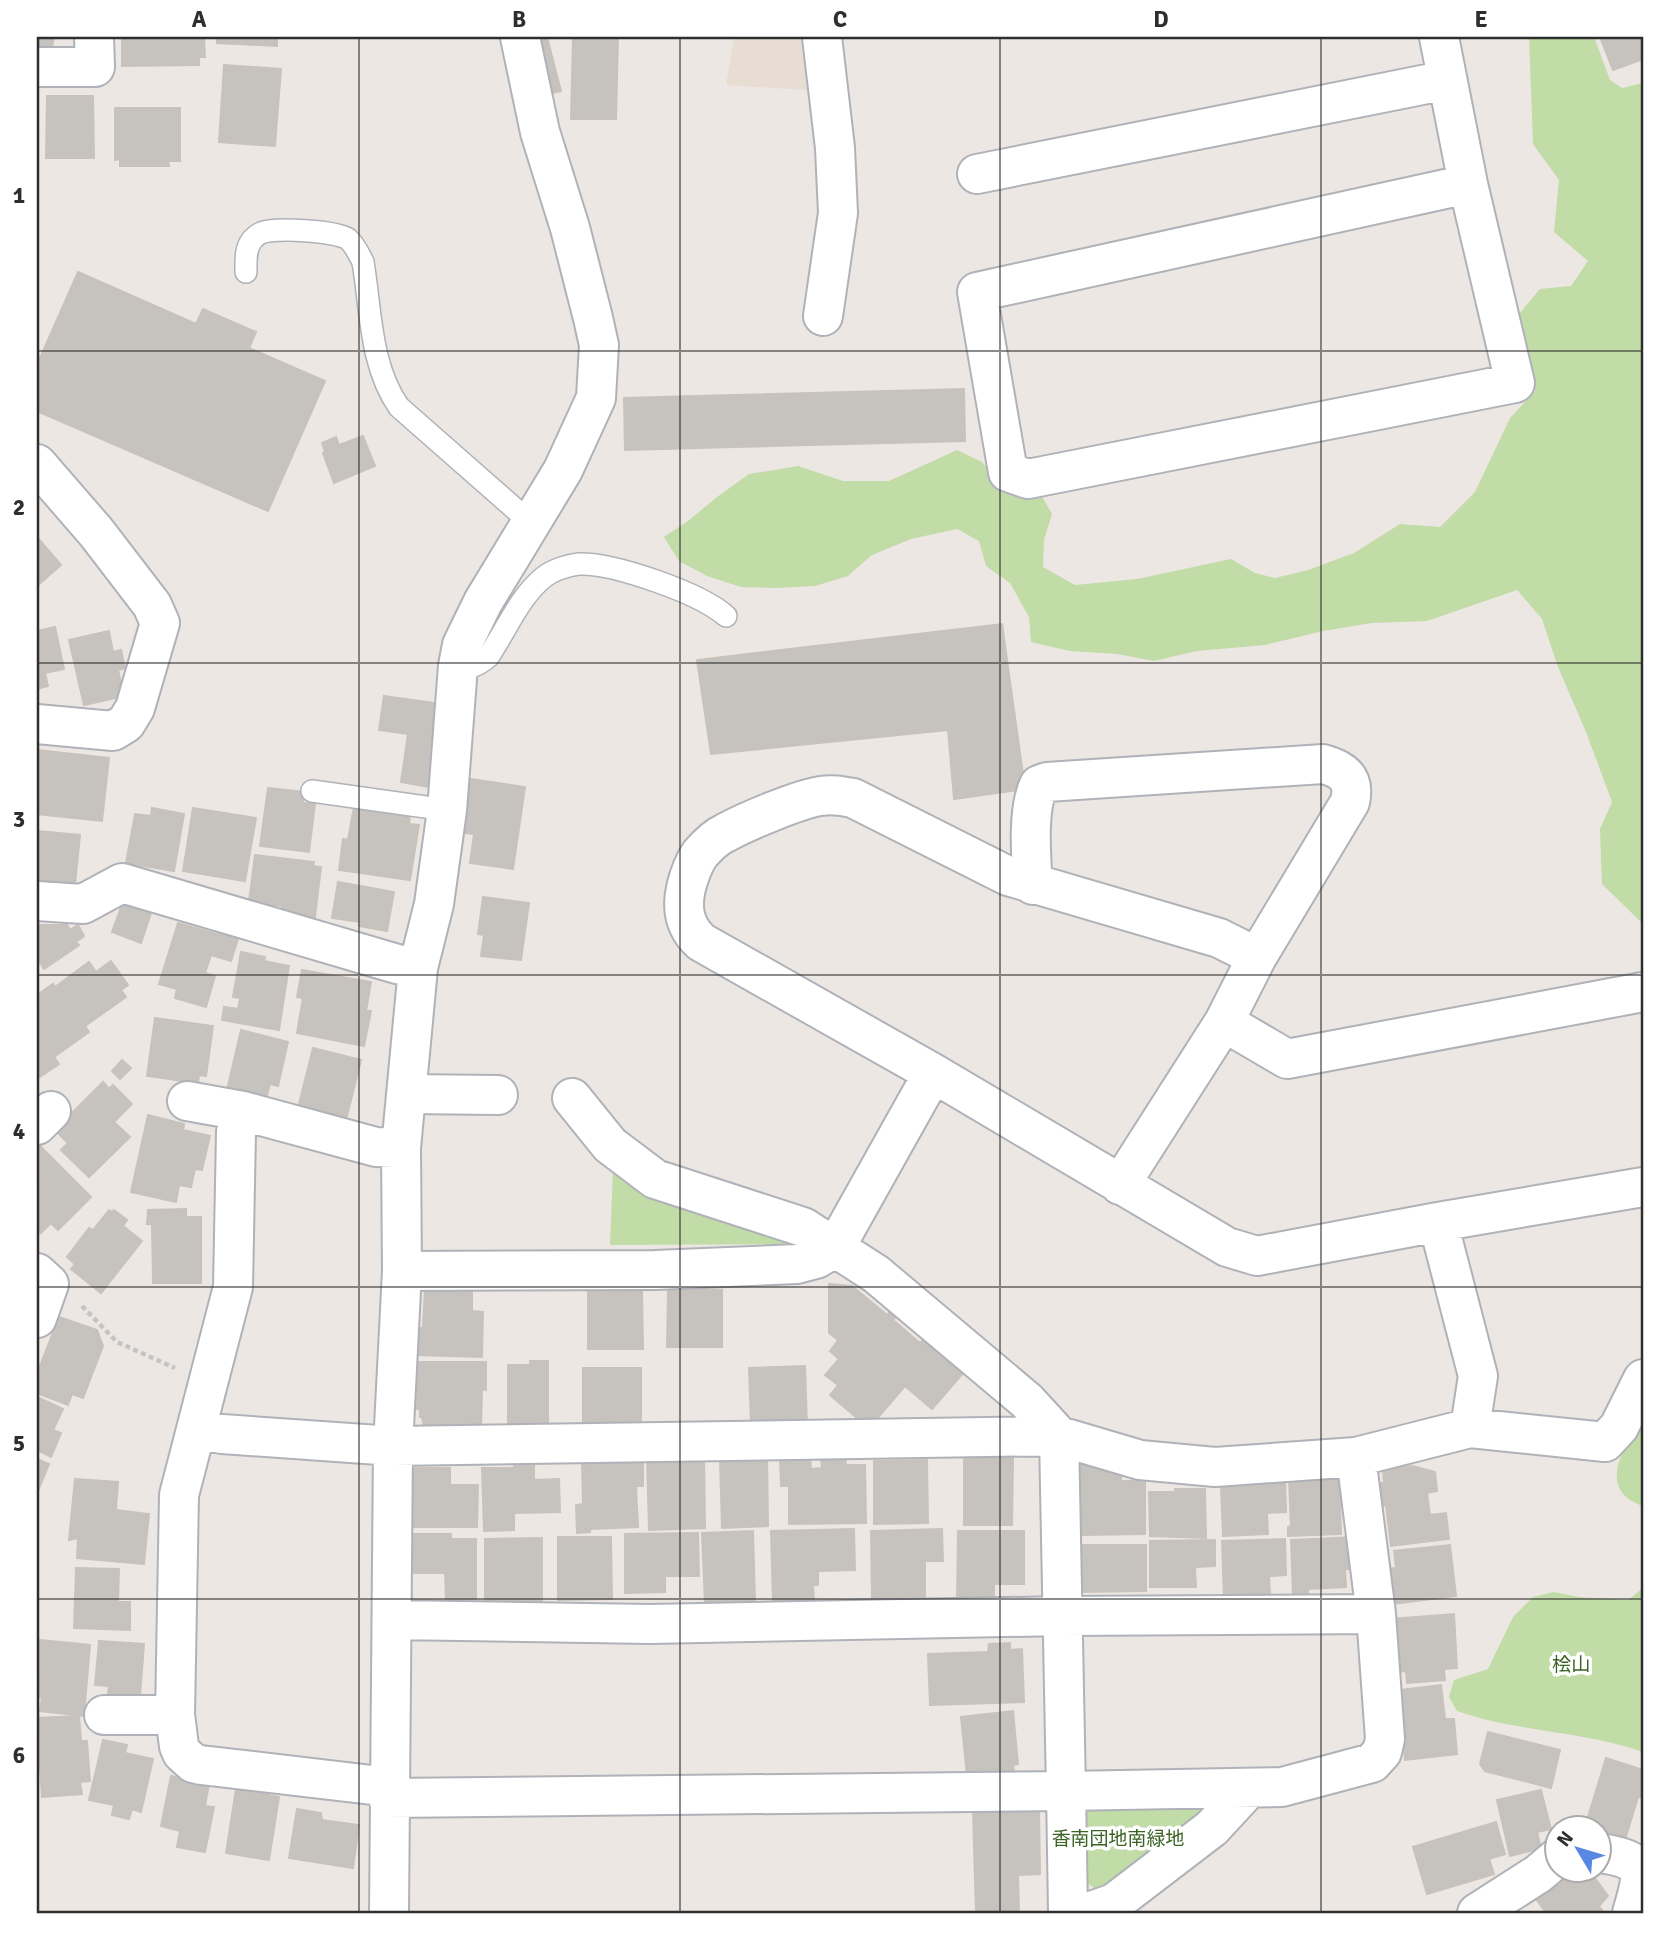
<svg xmlns="http://www.w3.org/2000/svg" width="1680" height="1950" viewBox="0 0 1680 1950" font-family="Signika,'Noto Sans JP',sans-serif">
<rect width="100%" height="100%" fill="#ede7e3"/>
<path fill="#e8ddd2" d="M734,37h79l7,54 -94,-6z"/>
<path fill="#c1dca7" d="M1529,37h65l16,43 12,8 21,-5v841l-41,-40 -2,-55 12,-27 -26,-70 -28,-65 -16,-48 -25,-29 -90,31 -55,2 -49,8 -58,14 -68,6 -43,10 -37,-7 -47,-3 -39,-9 -2,-25 -19,-34 -24,-17 -7,-25 -22,-12 -46,10 -39,16 -24,21 -33,10 -39,2 -35,-1 -34,-11 -28,-15 -15,-24 24,-16 29,-24 32,-23 49,-8 45,15h46l68,-31 25,12 17,21 40,8 13,23 -8,26 -1,27 32,18 62,-6 94,-20 24,14 20,5 33,-8 46,-17 46,-29 40,3 35,-35 35,-74 25,-27 -21,-71 26,-31 31,-3 17,-25 -34,-29 5,-52 -26,-36z
M613,1169l178,62 -1,13 -180,1z
M1643,1418v88c-48,-16 -19,-60 0,-88z
M1643,1588v164c-60,-21 -126,-20 -186,-41l-8,-14 5,-17 34,-11 25,-52 20,-20 21,-5 25,5 49,3z
M1199,1801l6,16 -102,77 -16,-11 -7,-60 13,-21z"/>
<path fill="#c6c2bd" stroke="#c9c2bc" stroke-width="2" d="M37,37h17l-3,16 -14,-2z
M122,37h82l1,20h-6v8l-77,1z
M217,37h60v9l-60,-3z
M533,37h14l14,54 -13,3z
M573,37h45l-2,82h-45z
M1600,37h43v22l-30,11z
M224,65l57,4 -6,77 -56,-4z
M47,96h46l1,62h-48z
M115,108h65v53h-12l1,5h-49v-7l-5,1z
M78,272l118,52 7,-15 53,23 -7,16 76,33 -57,130 -231,-100v-46z
M964,389l1,52 -340,9 -1,-52z
M363,436l12,30 -41,17 -11,-30 2,-1 -3,-9 14,-6 3,8z
M37,537l24,28 -24,21z
M1002,624l23,165 -71,10 -6,-69 -237,24 -14,-94z
M55,627l9,42 -19,4 3,13 -11,3v-58z
M109,631l4,21 8,-2 4,18 -7,2 6,26 -40,9 -15,-65z
M384,696l58,8 -13,83 -28,-5 7,-48 -29,-4z
M37,750l72,8 -7,63 -65,-7z
M464,778l61,9 -12,82 -43,-6 4,-29 -17,-2z
M268,788l36,4 -1,11 12,1 -6,48 -49,-6z
M354,807l56,8 -1,9 10,1 -9,55 -71,-10 4,-31 5,1z
M152,808l32,6 -10,57 -48,-8 9,-49 16,2z
M193,808l63,10 -11,63 -62,-10z
M37,831l43,4 -5,50 -38,-4z
M255,855l59,7 -1,4 8,1 -6,50 -34,-4 1,-7 -33,-4z
M338,882l56,10 -7,39 -28,-5 1,-4 -28,-4z
M483,897l46,6 -8,57 -40,-4 3,-21 -6,-1z
M123,902l28,11 -10,30 -29,-11z
M178,923l42,12 1,-4 18,5 -8,25 -20,-6 -6,18 10,3 -9,31 -31,-9 2,-9 -18,-5z
M37,925h30l3,5 8,-5 6,11 -8,6 3,3 -35,24 -7,-12z
M241,952l24,5 -1,4 25,5 -10,64 -57,-10 2,-13 14,2 2,-11 -7,-1z
M111,961l17,24 -7,5 5,7 -41,29 4,6 -35,25 5,7 -19,13 -3,-4v-72l3,-2 -3,-4 16,-11 2,3 34,-25 7,10z
M302,970l69,12 -5,29h5l-7,35 -67,-13 6,-35 -6,-1z
M155,1018l58,8 -7,50 -7,-1 -1,8 -51,-7z
M241,1030l47,12 -10,44 -8,-2 -4,15 -39,-9z
M313,1048l48,12 -15,60 -48,-12z
M122,1060l9,8 -11,11 -8,-8z
M103,1082l6,7 4,-4 19,19 -18,18 16,15 -41,40 -28,-27 7,-7 -13,-13z
M148,1115l36,9 -1,6 27,6 -8,34 -7,-1 -4,18 -12,-2 -3,17 -45,-10z
M39,1145l52,52 -33,33 -7,-7 -10,10 -4,-4z
M186,1209v8h15v66h-48l-1,-59h-5l1,-14z
M109,1210l3,2 2,-2 13,10 -4,6 19,15 -41,52 -30,-24 4,-5 -8,-7 22,-29 4,2z
M829,1284l23,2 35,29 5,-6 6,5 -5,6 27,23 3,-3 40,33 -31,36 -27,-23 -36,42 -39,-33 8,-10 -13,-10 14,-16 -9,-8 8,-11 -9,-7z
M425,1288l47,1v22l11,1 -1,45 -67,-2 1,-27h7z
M668,1290h54v57h-55z
M588,1291h54l1,58h-55z
M59,1317l38,13 6,16 -20,52 -11,-4 -4,11 -31,-12v-19z
M530,1361h18v68h-40v-64h22z
M418,1362h68v28l-4,-1 -1,42h-56l-3,-14h-2v-8h-3z
M805,1366l2,59 -56,1 -2,-58z
M583,1368h58v57h-58z
M37,1397l26,12 -10,21 8,3 -10,24 -14,-7z
M767,1452l1,74 -46,2 -2,-68h34z
M643,1454v32h-7l2,41 -48,2v3l-13,1 -1,-28 7,-1 -1,-43z
M704,1454l1,74 -56,2 -2,-74z
M810,1456l1,13 11,-1 -1,-10h24l1,7h19l1,58 -77,1v-38h-8l-1,-29z
M964,1457h49l-1,68h-48z
M37,1459l12,5 -12,29z
M514,1459h20v21l25,-1 1,33 -46,1v17l-30,1 -2,-63h32z
M927,1460l1,63 -54,1v-63z
M1080,1464h25v9h16v8h24v53l-64,1z
M1412,1466l23,6 2,19 -10,2 3,22 16,-2 3,26 -58,7 -5,-41 -4,1 -2,-23h4l-1,-14z
M414,1468h36v17h28l-1,42h-63z
M1285,1478l1,34 -19,1 1,21 -45,2 -2,-50 35,-1v-6z
M1339,1478l2,56 -53,2v-9l3,-1 -2,-46z
M75,1479l43,3 -2,28 33,4 -5,50 -67,-6 1,-20 -9,2z
M1175,1489h30l1,49 -56,-2 -1,-44h26z
M854,1529l1,41 -37,1v14h-5l1,17 -41,1 -2,-72z
M942,1529l1,32h-18v36l-53,1 -1,-67z
M753,1531l2,70 -50,2 -3,-70z
M958,1531h66v53h-30v19l-37,-1z
M698,1533l1,43h-34v16l-40,1v-59z
M413,1534h38v5h25v60h-30l-1,-26h-32z
M558,1537h53l1,62 -54,1z
M1354,1537l1,32h-10l1,18 -38,2v6h-15l-2,-55z
M542,1538v63h-57v-62z
M1285,1539l1,36 -17,1 1,18 -46,3 -2,-56z
M1215,1540v26l-20,1 1,20h-46v-46z
M1079,1545h67v46l-67,1z
M1450,1545l6,51 -70,9 -4,-36 14,-1 -2,-17z
M76,1568l43,1 -1,33h12v28l-56,-2z
M1454,1614l3,54 -13,1 1,11 -38,3 -1,-12 -11,1 -4,-53z
M40,1640l50,5 -6,71 -44,-5 2,-14 -5,-1z
M99,1641l45,3 -4,52 -32,-3 1,-7 -14,-1z
M1010,1643v7l12,-1 2,53 -94,3 -2,-51 60,-2 1,-8z
M1441,1685l4,34h9l3,35 -52,6 -4,-43 -10,-26z
M1013,1711l5,53 -5,1 1,6 -47,5 -6,-59z
M79,1716l2,25h6l3,40 -10,1 2,12 -40,3 -5,-79z
M1488,1732l72,18 -9,38 -66,-17 -5,-7z
M103,1740l24,5 -2,8 28,6 -12,53 -9,-3 -3,10 -17,-4 2,-10 -25,-5z
M1606,1758l37,12v28l-5,-1 -13,43 -25,-8v-4l-15,-1z
M171,1776l38,8 -4,22 9,1 -9,45 -28,-5 3,-16 -19,-5z
M236,1789l43,8 -10,63 -43,-7z
M1541,1790l10,39 -14,3 4,16 -31,8 -13,-56z
M297,1809l24,4 1,7 37,5 -6,43 -64,-10z
M1039,1810l1,64 -22,1 1,36 -43,1 -3,-101z
M1496,1822l9,32 -16,5 5,15 -67,20 -14,-47z
M1579,1870h10l19,26 -9,10 5,7h-58l-9,-13z"/>
<g fill="none" stroke-linecap="round" stroke-linejoin="round">
<g stroke="#afb2b8" stroke-width="24">
<path id="lane" d="M246,272c0,-11 -1,-23 6,-32 1,-1 7,-7 9,-7 13,-6 76,-2 87,6 7,6 11,15 15,23 8,48 7,104 36,145l132,116
M458,666c14,2 19,0 30,-9 18,-26 31,-60 56,-80 9,-7 24,-12 35,-13 35,-1 121,29 147,52
M312,791l135,19"/>
</g>
<g stroke="#afb2b8" stroke-width="42">
<path id="street" d="M822,37l13,111 3,65 -15,103
M1439,37l29,147 47,199 -487,96 -20,-7 -31,-180 491,-108
M37,67h58l-1,-30
M977,174l470,-94
M37,464l59,68 56,73 8,18 -25,85 -9,15 -13,8 -76,-7
M1033,885c-2,-27 -6,-76 6,-100l8,-3 276,-18c22,6 32,15 27,38l-93,155 -33,65
M37,901l46,3 39,-21 275,81 21,4
M1257,957l-38,-19 -211,-62 -155,-78c-11,-2 -21,-4 -32,-2 -22,3 -76,26 -96,37 -9,4 -18,13 -25,21 -7,10 -11,22 -14,34 -5,22 -1,39 15,54l232,131 294,174 30,9 181,-34
M406,1094l92,1
M572,1098l38,47 45,34 148,48 73,47 151,127 32,35 7,355 216,-4 90,-24 10,-11 3,-13 -9,-125
M187,1101l56,10
M37,1125l14,-14
M1120,1185l104,-163 63,37 356,-67
M402,1271l253,-1 142,-6 19,-5 19,-11 98,-175
M37,1273l12,11 -12,34
M1470,1428l8,-52 -40,-154 205,-35
M197,1429l25,5 171,12 666,-10 81,24 75,7 141,-10 114,-29 135,14 14,-15 24,-48
M392,1620l258,4 412,-8 314,-2 -20,-157
M104,1715h71
M389,1787l-188,-22 -8,-2 -11,-10 -3,-7 -4,-31 4,-220 54,-208 3,-155 7,-21 133,36 25,1
M388,1798l678,-7 2,122
M1600,1853c48,7 44,19 32,60
M389,1913l4,-467 9,-175 -1,-123 17,-180 16,-64 13,-94 11,-144 4,-21 21,-43 80,-132 33,-72 3,-53 -6,-27 -23,-90 -30,-96 -20,-95
M1086,1913l28,-10 98,-75 36,-39
M1477,1913l61,-39 20,-17"/>
</g>
<path stroke="#c4c4c4" stroke-width="4.5" stroke-dasharray="5 3.5" stroke-linecap="butt" d="M82,1306l35,36 58,26"/>
<use href="#lane" stroke="#fff" stroke-width="21"/>
<use href="#street" stroke="#fff" stroke-width="38"/>
</g>
<path fill="none" stroke="#2e2e2e" stroke-width="2" stroke-opacity="0.55" d="M359,37v1876M680,37v1876M1000,37v1876M1321,37v1876M37,351h1606M37,663h1606M37,975h1606M37,1287h1606M37,1599h1606"/>
<g text-anchor="middle" dominant-baseline="central" stroke-width="7" stroke-linejoin="round" paint-order="stroke">
<g font-size="19" fill="#3b6325" stroke="#fff">
<text x="1571" y="1665">桧山</text>
<text x="1118" y="1839">香南団地南緑地</text>
</g>
</g>
<rect width="1680" height="1950" fill="none" stroke="#ffffff" stroke-width="77"/>
<g transform="translate(1578 1849) rotate(308)"><circle r="33" fill="#ffffff" stroke="#ababab" stroke-width="2"/>
<path d="M0-5L12 26L0 18L-12 26Z" fill="#5987e4"/>
<text y="-10" font-size="19" font-weight="bold" text-anchor="middle" fill="#2e2e2e">N</text>
</g>
<rect x="38" y="38" width="1604" height="1874" fill="none" stroke="#2e2e2e" stroke-width="2.5"/>
<g font-size="23" text-anchor="middle" font-weight="bold" fill="#2e2e2e">
<text x="199" y="27">A</text>
<text x="519" y="27">B</text>
<text x="840" y="27">C</text>
<text x="1161" y="27">D</text>
<text x="1481" y="27">E</text>
<text x="19" y="203">1</text>
<text x="19" y="515">2</text>
<text x="19" y="827">3</text>
<text x="19" y="1139">4</text>
<text x="19" y="1451">5</text>
<text x="19" y="1763">6</text>
</g>
</svg>
